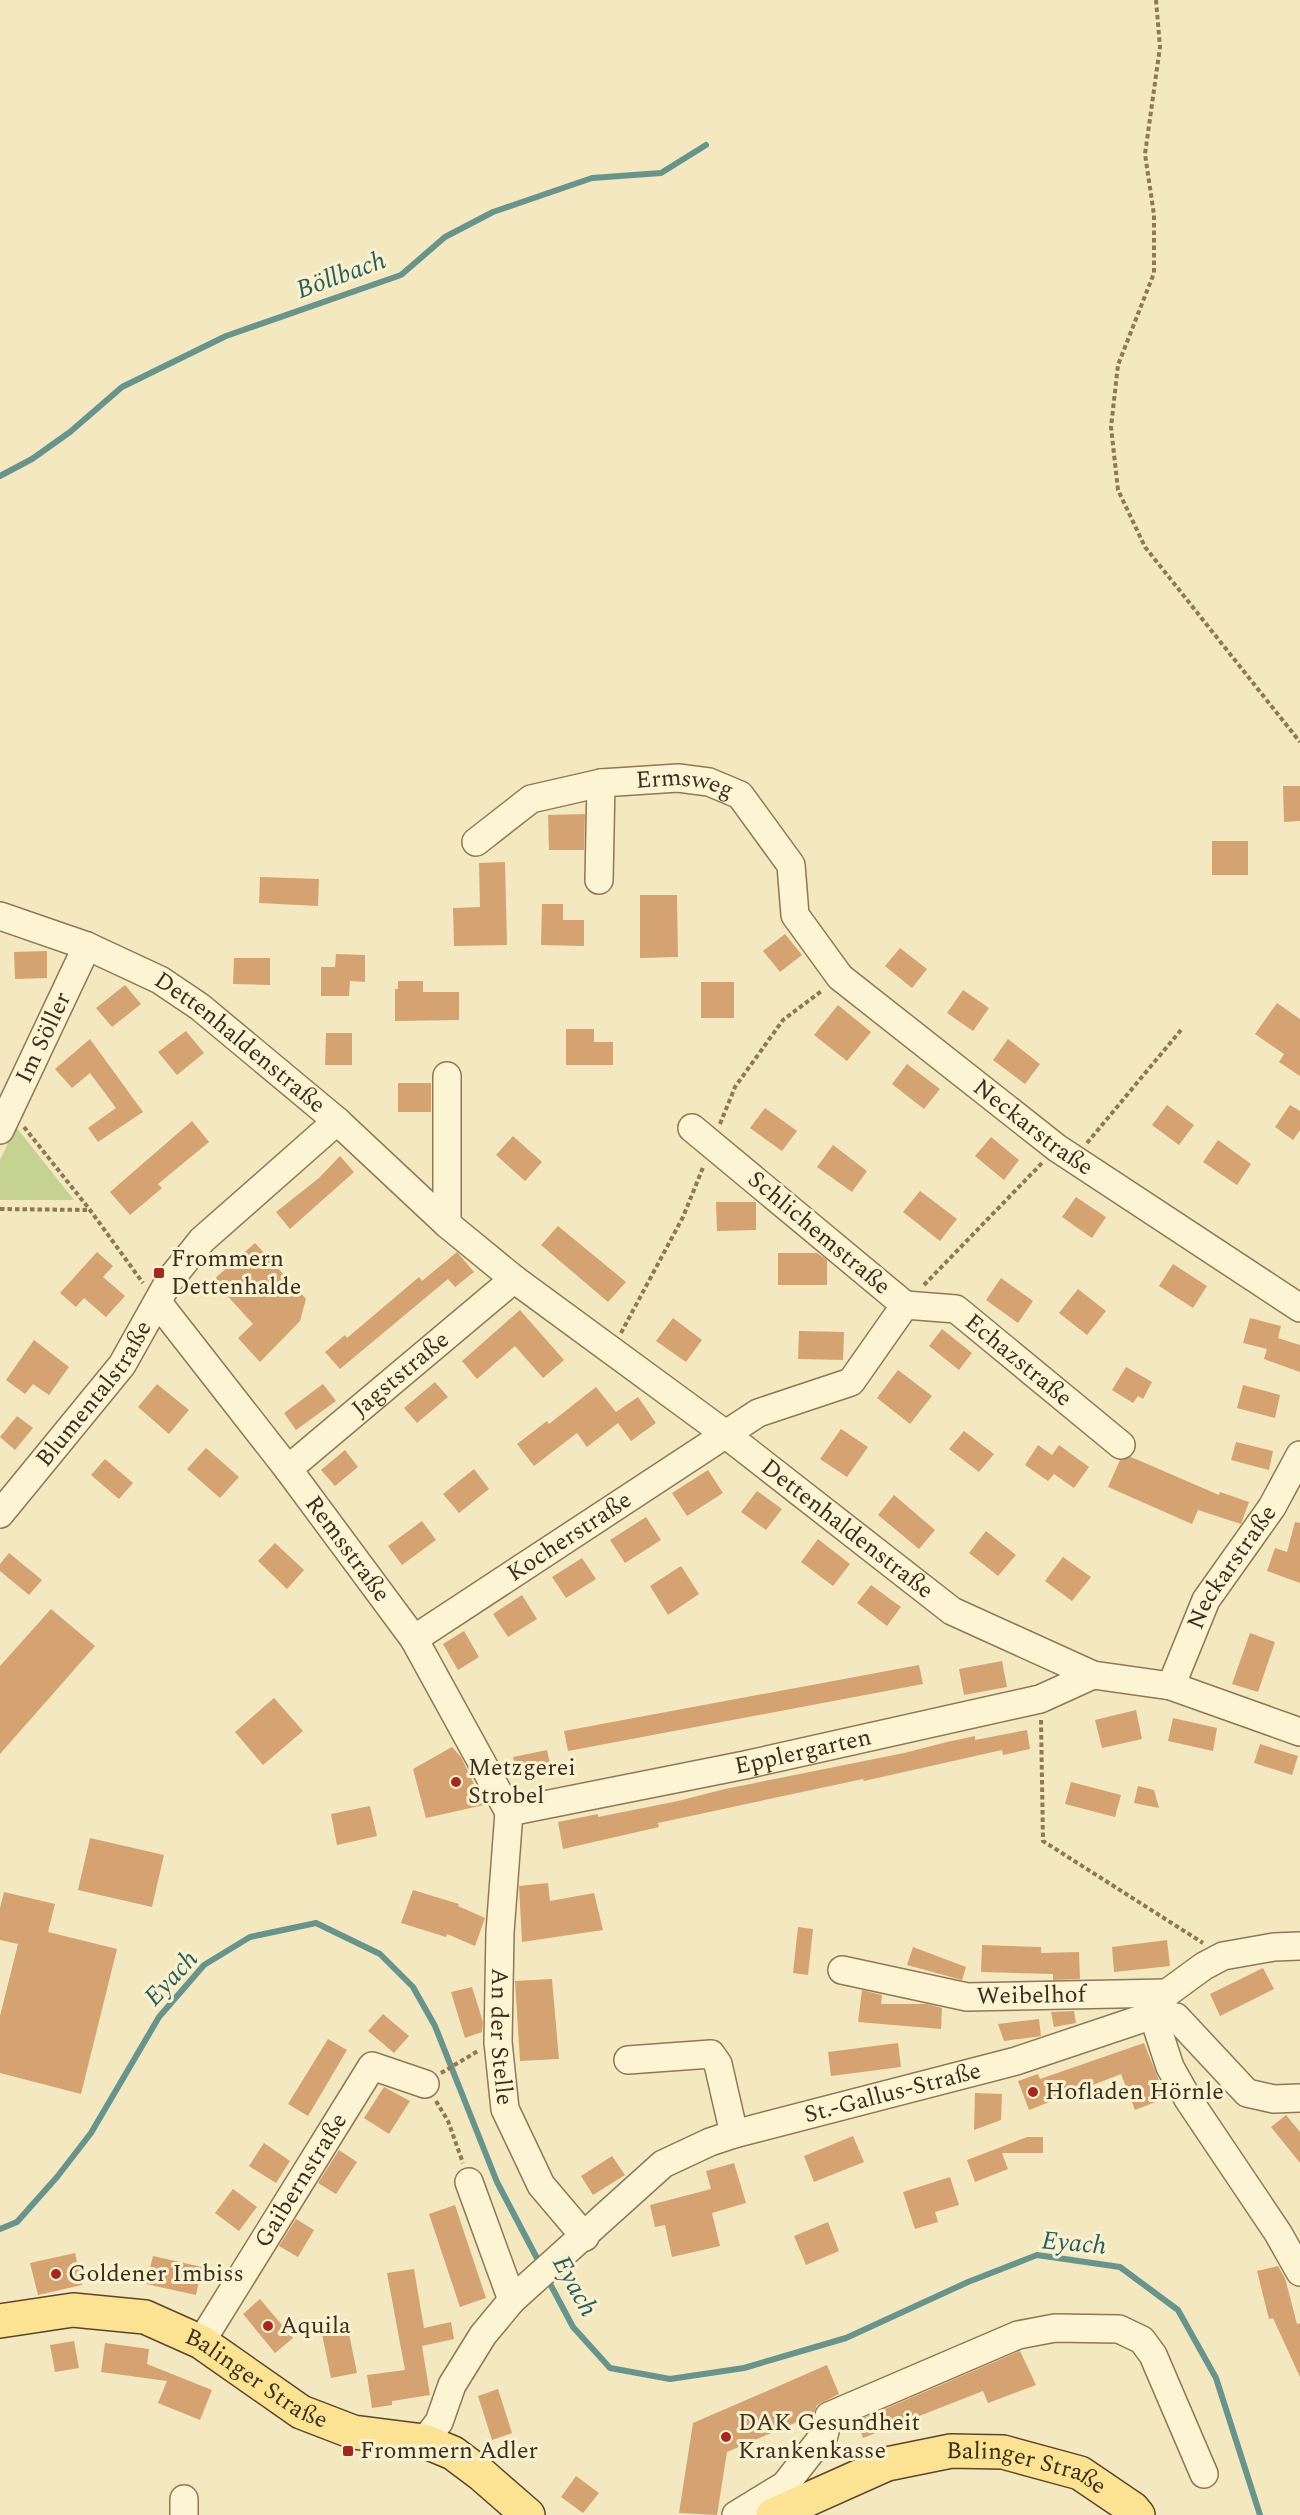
<svg xmlns="http://www.w3.org/2000/svg" width="1300" height="2515" viewBox="0 0 1300 2515" font-family="Spectral,serif">
<rect width="100%" height="100%" fill="#f3e8bf"/>
<path fill="#c6d292" d="M16,1127l58,73h-74v-40z"/>
<g fill="none" stroke-linecap="round" stroke-linejoin="round">
<path stroke="#69948c" stroke-width="6" d="M0,476l32,-17 38,-27 52,-45 104,-51 175,-61 44,-38 48,-25 99,-34 69,-5 45,-28
M0,2229l17,-7 40,-45 34,-44 68,-116 45,-52 46,-28 66,-14 64,31 33,33 22,39 62,156 43,82
M547,2278l26,49 37,41 60,11 74,-11 102,-30 122,-56 69,-27 83,12 58,43 38,68 44,137"/>
</g>
<path fill="#d5a371" d="M1283,786h17v35l-16,1z
M585,814l-1,36h-35l-1,-35z
M1212,841h36v34h-36z
M505,862l2,83 -53,1 -1,-38 27,-1 -1,-44z
M260,877l59,2 -1,27 -59,-3z
M640,895h37l1,62 -38,1z
M542,904h21v16h21v26l-43,-1z
M785,934l17,21 -22,17 -17,-21z
M900,948l27,21 -15,19 -27,-22z
M47,951v27l-32,1 -1,-27z
M336,954l29,1v27l-15,-1 -1,15h-28v-29h14z
M234,958h36v27l-37,-1z
M398,981h25v11h36v28l-64,1v-32h3z
M701,982h33v36h-33z
M125,985l16,19 -29,23 -16,-19z
M963,990l26,18 -16,23 -26,-18z
M1277,1003l23,16v57l-21,-14 5,-8 -29,-20z
M838,1005l33,27 -24,29 -33,-26z
M566,1029h28v13h19v23h-47z
M186,1031l18,22 -27,22 -19,-23z
M326,1033h26v32h-27z
M90,1039l53,73 -45,30 -10,-14 28,-20 -26,-35 -18,15 -17,-19z
M1008,1039l32,25 -15,20 -32,-24z
M907,1064l33,25 -16,20 -32,-25z
M398,1083h33v29h-33z
M1167,1105l27,20 -15,20 -27,-20z
M1290,1105l10,6v19l-7,10 -18,-13z
M765,1108l32,23 -15,20 -32,-23z
M192,1121l17,21 -51,42 4,4 -32,27 -20,-23z
M513,1136l29,26 -17,19 -29,-26z
M991,1137l28,23 -15,20 -29,-24z
M1218,1140l33,24 -14,21 -34,-23z
M833,1145l34,26 -15,21 -35,-25z
M340,1156l14,16 -64,57 -14,-17 43,-34z
M920,1191l37,28 -17,22 -37,-29z
M1076,1197l30,20 -14,21 -30,-21z
M716,1202h40v28l-39,1z
M558,1226l68,56 -18,20 -67,-57z
M255,1243l51,56 -6,22 -40,41 -22,-24 15,-14 -40,-44z
M97,1252l16,14 -10,11 22,19 -19,21 -22,-19 -8,9 -16,-14z
M457,1252l17,20 -19,15 -7,-8 -108,90 -15,-17 20,-17 2,3 72,-61 3,4z
M778,1253h39l10,7v25h-49z
M1173,1264l34,22 -14,22 -34,-22z
M1001,1278l32,23 -15,22 -32,-23z
M1078,1289l28,22 -19,24 -28,-22z
M520,1310l44,50 -21,18 -28,-32 -38,33 -15,-18z
M673,1318l29,22 -16,22 -30,-21z
M1250,1318l31,8 -3,12 22,7v27l-36,-13 3,-10 -24,-6z
M942,1329l30,24 -13,17 -30,-24z
M799,1331l45,1 -1,28 -45,-1z
M34,1340l35,27 -20,28 -16,-11 -8,10 -19,-14z
M1126,1367l26,15 -9,17 -5,-3 -5,7 -21,-13z
M898,1370l34,26 -22,28 -33,-26z
M435,1382l13,15 -31,26 -13,-15z
M157,1384l32,26 -20,24 -31,-27z
M323,1384l13,17 -40,29 -12,-17z
M1243,1385l37,10 -5,23 -38,-10z
M596,1387l20,25 22,-15 18,26 -25,18 -13,-18 -31,24 -10,-14 -43,33 -17,-22 30,-23 2,3z
M17,1416l16,12 -18,22 -15,-13z
M841,1429l27,18 -21,30 -27,-18z
M964,1431l30,23 -15,18 -30,-23z
M1236,1442l37,9 -4,19 -38,-10z
M1038,1445l14,10 7,-10 30,22 -15,21 -20,-14 -6,7 -23,-16z
M206,1448l33,29 -19,21 -33,-29z
M345,1450l13,17 -23,19 -14,-16z
M1131,1457l88,38 1,-3 29,10 -7,19 -1,3 -43,-14 -6,14 -84,-37 12,-27z
M105,1459l28,24 -14,16 -28,-24z
M474,1469l15,20 -30,24 -16,-19z
M708,1470l15,23 -36,23 -15,-23z
M757,1491l25,18 -16,21 -25,-18z
M894,1495l41,35 -16,19 -41,-34z
M646,1517l15,23 -36,23 -15,-23z
M422,1521l14,19 -34,25 -14,-19z
M1295,1522l5,1v60l-33,-12 8,-23 12,4z
M986,1531l30,24 -18,21 -29,-23z
M818,1539l32,25 -17,22 -32,-24z
M275,1543l29,27 -17,19 -29,-28z
M9,1553l33,27 -13,15 -29,-24v-7z
M1063,1557l28,20 -19,24 -27,-20z
M582,1558l14,21 -30,19 -14,-21z
M681,1566l18,28 -31,21 -18,-29z
M871,1585l30,22 -14,19 -30,-23z
M522,1595l15,24 -29,18 -15,-23z
M51,1609l44,37 -95,108v-88z
M464,1631l15,26 -21,13 -15,-26z
M1250,1633l25,9 -17,50 -26,-8z
M1002,1661l5,26 -43,8 -5,-26z
M919,1665l4,19 -355,67 -4,-20z
M274,1698l29,33 -40,34 -28,-33z
M1136,1710l6,29 -40,9 -7,-28z
M1173,1718l44,10 -4,23 -45,-10z
M1027,1730l3,19 -27,6 -1,-5 -138,31 -1,-2 -61,13 -144,31 1,4 -96,22 -5,-27 40,-8v3l80,-16 47,-12 179,-36 43,-11 28,-6v4z
M1260,1744l38,12 -6,19 -38,-12z
M452,1747l9,10 23,48 -58,13 -13,-49z
M547,1750l4,19 -34,7 -4,-19z
M1071,1782l50,13 -6,22 -50,-13z
M1138,1786l16,4 5,18 -25,-5z
M370,1806l7,30 -40,9 -6,-31z
M90,1838l74,17 -12,52 -74,-17z
M548,1883l2,18 44,-8 9,37 -81,12 -3,-56z
M413,1890l46,14 -1,2 27,12 -10,28 -28,-12 -1,3 -45,-14z
M4,1892l51,12 -7,28 69,17 -36,145 -81,-21v-57l18,-72 -18,-4v-32z
M798,1927l15,2 -5,46 -15,-2z
M1167,1940l3,26 -56,6 -2,-25z
M982,1945l59,2v6l38,-1 1,27 -27,1v-6l-72,-2z
M913,1947l53,20 -4,13 -55,-15z
M1263,1968l11,21 -54,27 -10,-22z
M552,1979l7,80 -39,2 -5,-80z
M472,1987l11,35 -1,10 -17,6 -14,-46z
M862,1990l20,5 -1,9h46l15,4 -1,21 -83,-7z
M1074,2011l2,12 -22,4 -3,-15z
M383,2014l26,22 -15,17 -26,-22z
M1039,2019l2,17 -37,5 -6,-17z
M328,2039l19,11 -39,66 -20,-12z
M898,2043l3,24 -70,9 -3,-24z
M1144,2043l22,55 -31,12 -14,-36 -92,36 -11,-29 20,-7 2,5z
M384,2087l26,14 -21,33 -25,-16z
M975,2093l27,1 -1,26 -27,10z
M1286,2115l14,17v31l-29,-36z
M853,2136l11,26 -50,20 -10,-26z
M1027,2137h16v16h-41l6,16 -33,13 -8,-22z
M264,2143l26,18 -14,22 -27,-17z
M339,2150l18,12 -21,32 -18,-11z
M612,2156l13,19 -32,20 -12,-19z
M734,2163l12,40 -34,10 8,33 -48,11 -7,-32 -10,2 -5,-22 61,-16 -5,-18z
M950,2177l9,28 -24,7 3,10 -23,7 -12,-37z
M233,2189l24,18 -18,24 -24,-18z
M455,2205l31,93 -26,9 -31,-93z
M296,2219l18,11 -16,27 -19,-11z
M828,2222l11,29 -33,14 -12,-29z
M75,2253l7,32 -44,10 -8,-32z
M153,2256l49,11 -6,28 -50,-11z
M1278,2266l7,12 12,46 3,-1v54l-27,-59 -4,1 -12,-48z
M414,2269l10,59 27,-6 3,17 -32,7 8,49 -38,6v4l-20,3 -5,-33 38,-5 -18,-97z
M260,2299l33,39 -18,15 -32,-39z
M348,2329l9,44 -26,5 -9,-44z
M74,2341l5,27 -24,4 -5,-27z
M105,2343l44,6 -2,15 65,26 -12,30 -42,-17 9,-22 -66,-9z
M1020,2351l16,34 -48,18 -5,-12 -120,47 -6,-17z
M827,2365l12,29 -22,11 -4,10 -86,37 -10,63 -38,-2 14,-90z
M498,2389l14,44 -20,7 -14,-44z
M576,2476l23,17 -16,20 -22,-16z"/>
<g fill="none" stroke-linecap="round" stroke-linejoin="round">
<g stroke="#8e7855" stroke-width="30">
<g id="minor">
<path id="s1" d="M476,842l55,-43 70,-16 77,-5 31,4 31,13 51,70 4,50 45,62 217,171 243,160"/>
<path d="M599,880l2,-97"/>
<path id="s2" d="M0,916l87,30 73,34 40,27 137,114 110,103 67,55 210,154 228,178 141,64 78,11 129,46"/>
<path id="s3" d="M0,1130l87,-184"/>
<path d="M447,1224v-148"/>
<path id="s4" d="M159,1304l129,165 126,170 95,173"/>
<path id="s5" d="M905,1305l51,4 165,136"/>
<path id="s6" d="M288,1469l226,-190"/>
<path id="s7" d="M0,1514l122,-149 47,-84 33,-41 135,-119"/>
<path id="s8" d="M414,1639l344,-226 93,-31 54,-77 -213,-177"/>
<path id="s9" d="M1171,1686l35,-86 66,-93 28,-52"/>
<path id="s10" d="M509,1812l236,-47 295,-66 53,-24"/>
<path id="s11" d="M509,1812l-9,120 -2,110 7,67 36,76 44,52"/>
<path id="s12" d="M842,1970l125,27 200,-4"/>
<path d="M1153,2015l17,52 18,32 90,134 22,39"/>
<path d="M1153,2015l23,2 71,76 27,6 26,-1"/>
<path d="M628,2060l83,-6 7,10 16,70"/>
<path d="M469,2182l43,118"/>
<path id="s13" d="M201,2342l171,-276 53,18"/>
<path id="s14" d="M424,2441l15,-19 13,-37 31,-50 29,-35 151,-136 47,-22 24,-8 282,-73 137,-46 14,-22 37,-27 19,-10 51,-9 26,-1"/>
<path d="M184,2499v16"/>
<path d="M736,2515l49,-30 39,-50 5,-19 189,-81 37,-7 64,1 23,11 11,15 51,119"/>
</g>
</g>
<g stroke="#5b452a" stroke-width="36">
<g id="major">
<path id="s15" d="M0,2321l73,-11 72,7 56,25 100,70 52,20 71,9 29,12 28,21 47,41"/>
<path id="s16" d="M773,2515l114,-51 64,-13 52,1 77,21 53,36 5,6"/>
</g>
</g>
<path stroke="#8e7855" stroke-width="4" stroke-dasharray="4.5 3" stroke-linecap="butt" d="M1156,0l4,47 -15,107 9,61v58l-36,92 -7,62 7,63 27,57 155,195
M720,1124l15,-37 48,-67 40,-30
M24,1127l66,83 53,73
M1087,1143l94,-113
M0,1209l89,1
M924,1285l118,-122
M621,1333l62,-116 21,-52
M1041,1720l2,121 160,102
M441,2073l37,-22
M436,2101l12,20 15,42"/>
<use href="#minor" stroke="#fdf4d4" stroke-width="27"/>
<use href="#major" stroke="#fbe393" stroke-width="33"/>
</g>
<g fill="#a4281e" stroke="#f9f1d0" stroke-width="2">
<rect x="153" y="1267" width="12" height="12" rx="3"/>
<circle cx="456" cy="1782" r="6"/>
<circle cx="1033" cy="2092" r="6"/>
<circle cx="56" cy="2274" r="6"/>
<circle cx="268" cy="2326" r="6"/>
<circle cx="726" cy="2437" r="6"/>
<rect x="342" y="2445" width="12" height="12" rx="3"/>
</g>
<g text-anchor="middle" dominant-baseline="central" stroke-width="6" stroke-linejoin="round" paint-order="stroke">
<g font-size="24" fill="#3c2e1b" stroke="#f9f1d0">
<text stroke="none"><textPath href="#s1" startOffset="226">Ermsweg</textPath></text>
<text stroke="none"><textPath href="#s3" startOffset="102">Im Söller</textPath></text>
<text stroke="none"><textPath href="#s2" startOffset="274">Dettenhaldenstraße</textPath></text>
<text stroke="none"><textPath href="#s1" startOffset="742">Neckarstraße</textPath></text>
<text transform="translate(819 1233) rotate(40)">Schlichemstraße</text>
<text stroke="none"><textPath href="#s5" startOffset="132">Echazstraße</textPath></text>
<text stroke="none"><textPath href="#s6" startOffset="147">Jagststraße</textPath></text>
<text stroke="none"><textPath href="#s7" startOffset="153">Blumentalstraße</textPath></text>
<text stroke="none"><textPath href="#s2" startOffset="1053">Dettenhaldenstraße</textPath></text>
<text stroke="none"><textPath href="#s8" startOffset="186">Kocherstraße</textPath></text>
<text stroke="none"><textPath href="#s4" startOffset="309">Remsstraße</textPath></text>
<text stroke="none"><textPath href="#s9" startOffset="134">Neckarstraße</textPath></text>
<text stroke="none"><textPath href="#s10" startOffset="300">Epplergarten</textPath></text>
<text stroke="none"><textPath href="#s12" startOffset="192">Weibelhof</textPath></text>
<text stroke="none"><textPath href="#s11" startOffset="225">An der Stelle</textPath></text>
<text stroke="none"><textPath href="#s14" startOffset="612">St.-Gallus-Straße</textPath></text>
<text stroke="none"><textPath href="#s13" startOffset="190">Gaibernstraße</textPath></text>
<text stroke="none"><textPath href="#s15" startOffset="274">Balinger Straße</textPath></text>
<text stroke="none"><textPath href="#s16" startOffset="268">Balinger Straße</textPath></text>
</g>
<g font-size="24" fill="#3c2e1b" stroke="#f9f1d0" text-anchor="start">
<text x="171" y="1259">Frommern<tspan x="171" dy="28">Dettenhalde</tspan></text>
<text x="468" y="1768">Metzgerei<tspan x="468" dy="28">Strobel</tspan></text>
<text x="1045" y="2092">Hofladen Hörnle</text>
<text x="68" y="2274">Goldener Imbiss</text>
<text x="280" y="2326">Aquila</text>
<text x="738" y="2423">DAK Gesundheit<tspan x="738" dy="28">Krankenkasse</tspan></text>
<text x="360" y="2451">Frommern Adler</text>
</g>
<g font-size="26" font-style="italic" fill="#295d5d" stroke="#f9f1d0">
<text transform="translate(341 275) rotate(-20)">Böllbach</text>
<text transform="translate(171 1978) rotate(-47)">Eyach</text>
<text transform="translate(1074 2243) rotate(5)">Eyach</text>
<text transform="translate(575 2286) rotate(61)">Eyach</text>
</g>
</g>
</svg>
